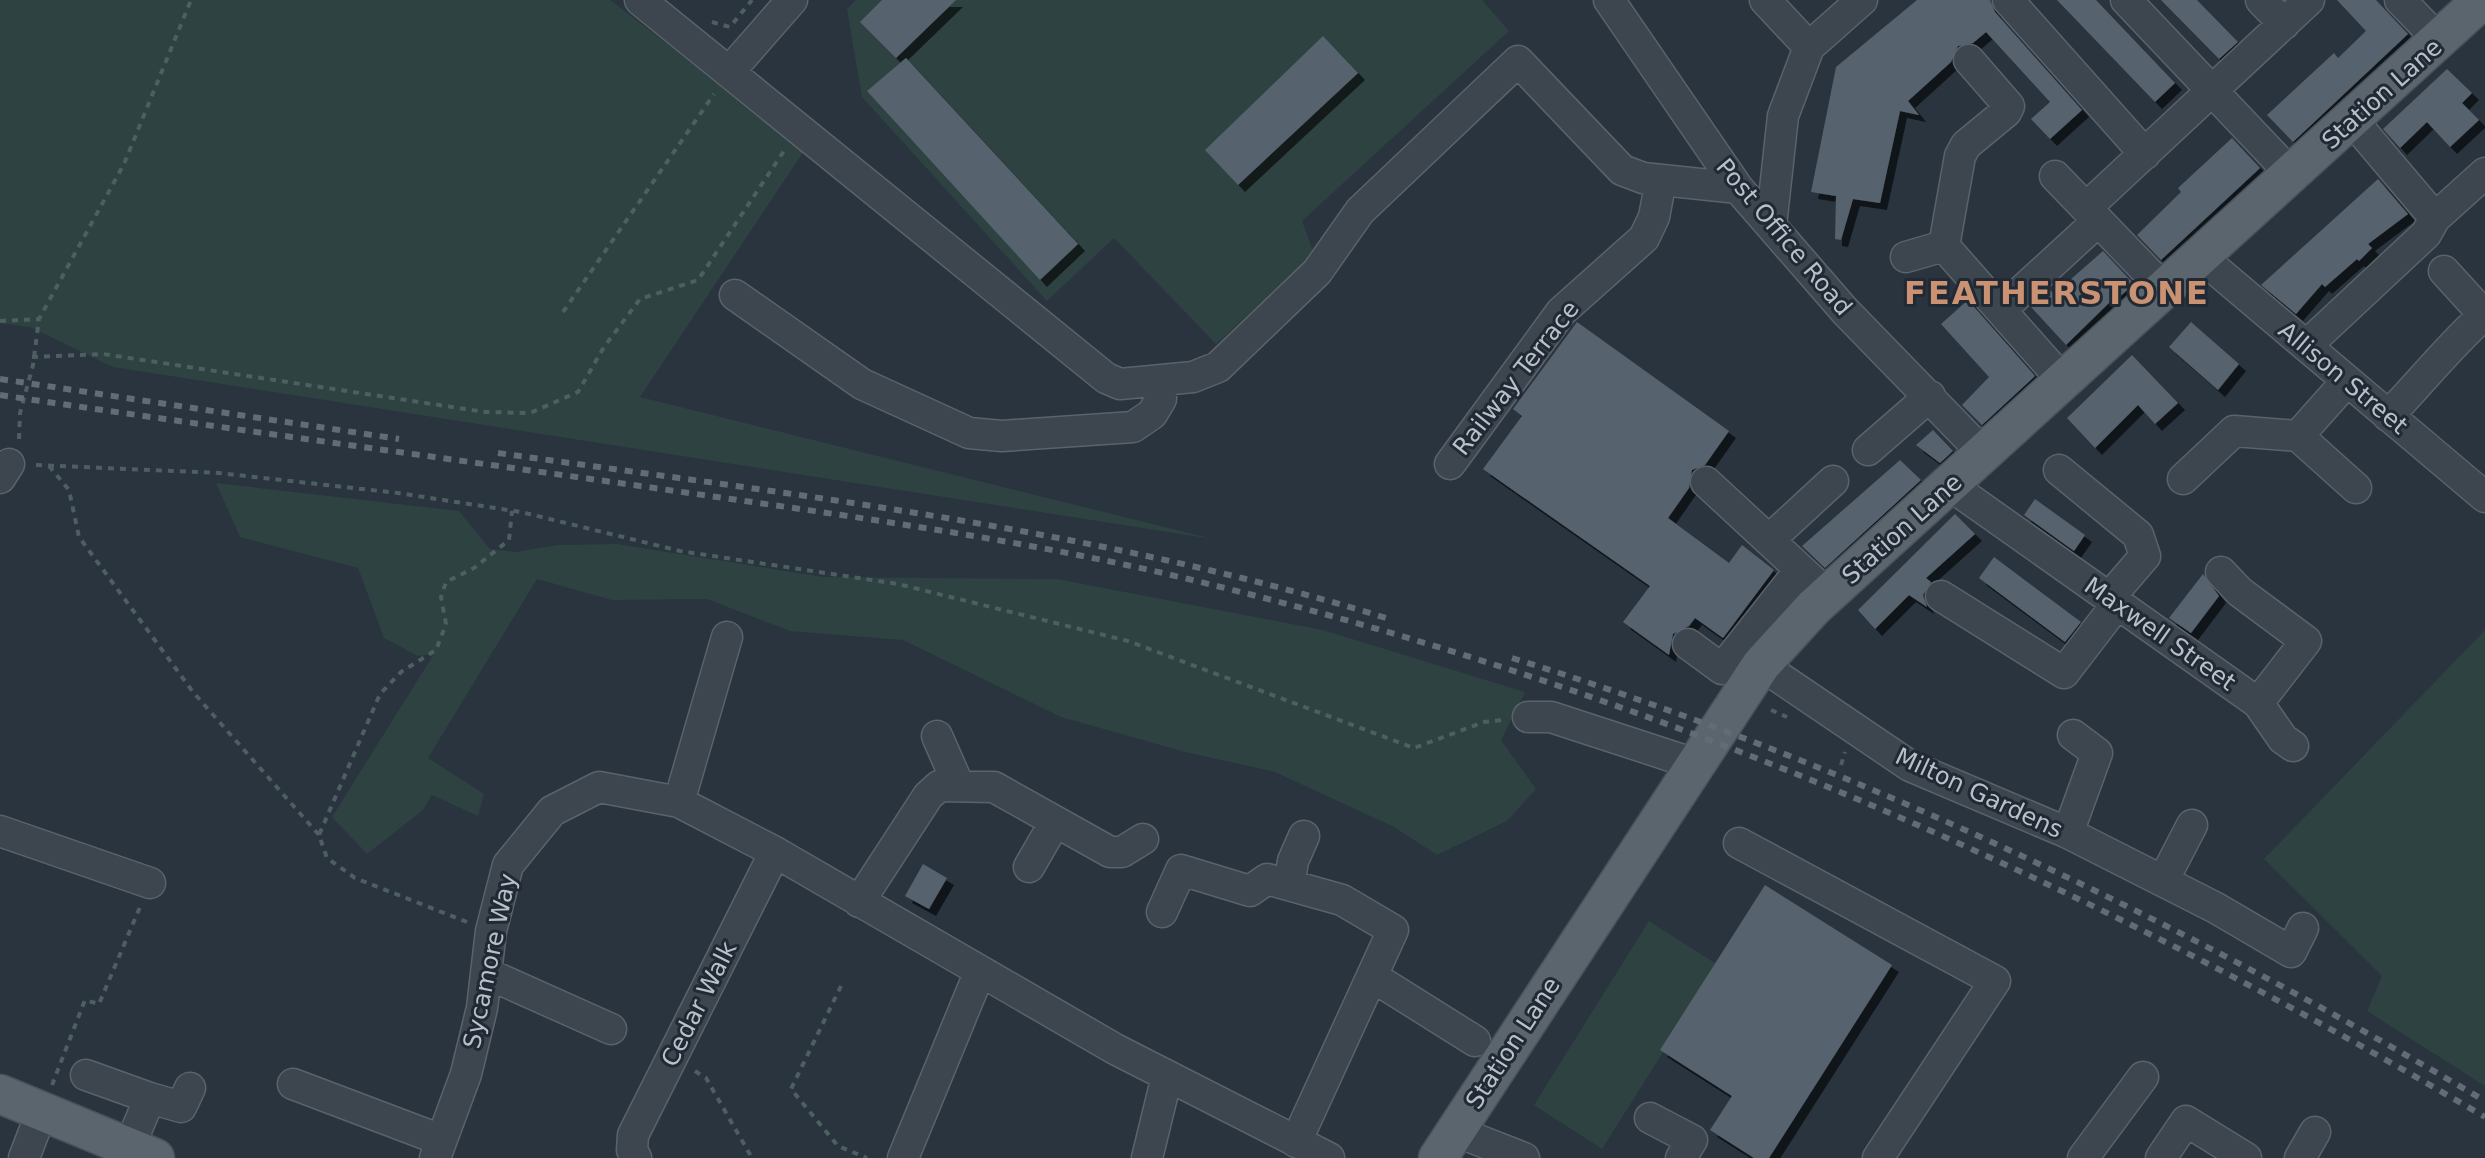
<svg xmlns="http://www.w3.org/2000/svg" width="2485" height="1158" viewBox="0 0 2485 1158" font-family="'DejaVu Sans',sans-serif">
<defs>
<filter id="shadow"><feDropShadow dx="7" dy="7" stdDeviation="0" flood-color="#0009"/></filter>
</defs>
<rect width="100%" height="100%" fill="#29343e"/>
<path fill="#2e4241" d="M0,0h610l196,148 -166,249 573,142 -1100,-172 -83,-40 -30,-4z
M856,0h626l27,31 -207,190 12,33 -98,90 -102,-106 -67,63 -185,-204 -15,-88z
M216,483l243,28 31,38 26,3 41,-7 60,-1 206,33 234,2 266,51 202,62 -24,48 35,49 -29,32 -70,34 -43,-28 -119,-55 -90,-20 -124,-35 -158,-77 -113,-9 -83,-32 -95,1 -75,-21 -109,179 56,36 -6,22 -46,-21 -9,15 -56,44 -35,-37 102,-163 -16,2 -34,-18 -26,-70 -118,-31z
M2485,630v456l-118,-75 15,-35 -118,-117z
M1649,921l69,44 -116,184 -68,-44z"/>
<path fill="#57626e" filter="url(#shadow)" d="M882,0h74l-60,58 -36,-36z
M1917,0h73l5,12 87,98 -32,29 -19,-20 19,-17 -64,-70 -13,11 -15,3 -7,16 -43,39 11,14 -19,-4 -20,92 -27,-4 -12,41 -6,-1 1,-43 -25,-4 25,-125z
M2057,0h39l79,83 -20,19z
M2161,0h36l41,42 -19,17z
M2337,0h39l32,34 -115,108 -26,-27 67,-62 4,5 28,-27z
M1323,36l35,37 -120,112 -33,-35z
M906,58l172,186 -38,36 -173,-189z
M2447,69l25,24 -10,10 17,17 -29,27 -23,-25 -27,26 -17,-19z
M2232,138l28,30 -99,92 -24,-25 44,-43 -3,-4z
M2378,179l30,35 -40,30 4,4 -13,13 -2,-2 -32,28 -3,-3 -26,30 -35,-29z
M2103,251l31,33 -19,17 -2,-2 -47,46 -35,-38 19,-17 4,4z
M1968,300l67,76 -53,49 -20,-20 27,-28 -48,-53z
M1577,322l152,109 -24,34 -13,5 -3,18 -21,30 61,45 13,-18 32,25 -51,68 -28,-20 -6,8 -16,8 -4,21 -46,-33 27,-36 -167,-117 39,-53 -9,-7z
M2191,322l48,42 -21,26 -49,-43z
M2132,355l46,48 -23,21 -17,-19 -43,43 -28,-30z
M1933,430l20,21 -13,12 -24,-18z
M1900,460l21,20 -96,88 -23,-22z
M2035,499l50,36 -11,16 -50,-36z
M1955,514l20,20 -49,44 5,4 -8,13 4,12 -18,-12 -34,34 -17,-19z
M1994,557l87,65 -16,20 -86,-64z
M2203,574l16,22 -28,37 -22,-15z
M923,864l24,14 -18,31 -24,-13z
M1765,885l127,80 -123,193h-15l-44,-28 22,-34 -72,-46z"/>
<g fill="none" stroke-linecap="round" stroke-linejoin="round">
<g stroke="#5a636c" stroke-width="33">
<path id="minor" d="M640,0l466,378 14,6 73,-7 25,-10 99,-95 43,-61 158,-150 104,109 21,8 95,10
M1609,0l129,188 107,123 139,143
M1765,0l44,47
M2008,0l137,154
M2126,0l166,175
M2261,0l23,24
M2400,0l40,41
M729,72l63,-72
M2353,121l82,97 50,-45
M2055,176l111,115
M2086,208l223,-208
M1771,226l12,-110 26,-69 53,-47
M1944,246l121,137
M1906,257l38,-11 16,-90 6,-11 40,-33 3,-6 -40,-46
M2202,258l283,239
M2444,271l40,44
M735,295l127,89 107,49 33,3 131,-9 19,-13 9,-15v-19
M2001,310l97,-89
M2306,346l120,-112 9,-16
M2388,416c33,-34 62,-71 97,-102
M2298,436l58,52
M1868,450l62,-54
M1450,464l111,-152 83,-74 10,-21 7,-37
M2059,470l79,65 7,21 -36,42
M0,478l9,-14
M2183,479l51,-48 64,5 49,-55
M1706,482l109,101
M1951,486l307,217 25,36 10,7
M1769,540l64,-59
M2221,572l19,20 66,49 -48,62
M1941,596l123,77 53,-69
M1688,644l34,25 78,-99
M1761,665l149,101 158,67 148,75 75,44 12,-24
M1528,717h23l144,47
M937,736l21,48
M679,802l48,-165
M0,831l150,52
M2068,833l29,-80 -24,-18
M1739,843l256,138 -117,177
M1029,867l26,-45
M2163,881l29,-56
M1289,885l4,-24 11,-25
M859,902l69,-106 11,-10 55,1 116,65h12l21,-13
M1162,912l19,-42 69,21 17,-12 75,21 51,30 -97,212
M486,973l125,56
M1373,977l102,64
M86,1075l64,23
M293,1084l148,56
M1650,1118l42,22 -11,18
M1455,1131l69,27
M129,1147l21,-49 31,9 9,-19
M24,1158l18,-47
M435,1158l31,-84 16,-66 9,-77 17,-66 44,-54 47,-24 80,15 96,50 340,197 214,109
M636,1158l-4,-8 1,-15 142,-283
M903,1158l77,-187
M1147,1158l20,-82
M2083,1158l60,-81
M2161,1158l25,-37 60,37
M2300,1158l15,-26"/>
</g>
<g stroke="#49515b" stroke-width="41">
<path id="major" d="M0,1094l155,64
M1438,1158l323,-493 53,-58 668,-607"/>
</g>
<path stroke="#4d5f60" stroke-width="4" stroke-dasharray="6 6" stroke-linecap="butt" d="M712,22l18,5 22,-27
M563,312l151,-218
M0,321l39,-2
M32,357l71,-3 382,58 45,1 48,-21 26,-45 36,-48 58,-19 86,-129
M19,439l1,-26 13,-48 6,-46 85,-155 67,-164
M36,465l183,8 179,20 123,19 159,39 218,33 230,57 286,107 70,-26 18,-2
M49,466l20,24 10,47 114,155 126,143
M1771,710l16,7
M1841,765l4,-13
M467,922l-112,-44 -28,-20 -8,-23 61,-141 21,-22 35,-22 10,-26 -5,-27 5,-15 28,-14 35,-28 3,-29
M841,986l-50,103 47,57 29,12
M695,1071l11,7 46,80
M52,1085l33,-85 14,4 41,-97"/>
<use href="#minor" stroke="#3d454e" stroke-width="30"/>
<use href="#major" stroke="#5b656e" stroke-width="38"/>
<path stroke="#616c77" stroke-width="6" stroke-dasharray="8 8" stroke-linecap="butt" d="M0,379l399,60
M0,395c229,34 459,65 689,98 160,23 321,45 478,81 474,111 900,297 1318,543
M498,453c298,42 600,76 888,165
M1512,658c342,106 665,261 973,443"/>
</g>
<g text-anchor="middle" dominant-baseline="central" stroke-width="6" stroke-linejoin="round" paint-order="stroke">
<g font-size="24" fill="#b9c0c9" stroke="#212a34">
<text transform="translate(2382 94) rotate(-42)">Station Lane</text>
<text transform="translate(1784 237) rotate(50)">Post Office Road</text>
<text transform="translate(1516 378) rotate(-52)">Railway Terrace</text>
<text transform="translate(2343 378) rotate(40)">Allison Street</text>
<text transform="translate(1902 529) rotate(-42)">Station Lane</text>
<text transform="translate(2160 634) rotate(35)">Maxwell Street</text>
<text transform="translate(1979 793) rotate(25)">Milton Gardens</text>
<text transform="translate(490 961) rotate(-78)">Sycamore Way</text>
<text transform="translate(699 1004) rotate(-63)">Cedar Walk</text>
<text transform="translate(1513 1043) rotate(-57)">Station Lane</text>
</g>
<g font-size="32" font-weight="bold" letter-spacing="2" fill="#ca9273" stroke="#212a34">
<text x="2057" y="293">FEATHERSTONE</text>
</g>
</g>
</svg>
